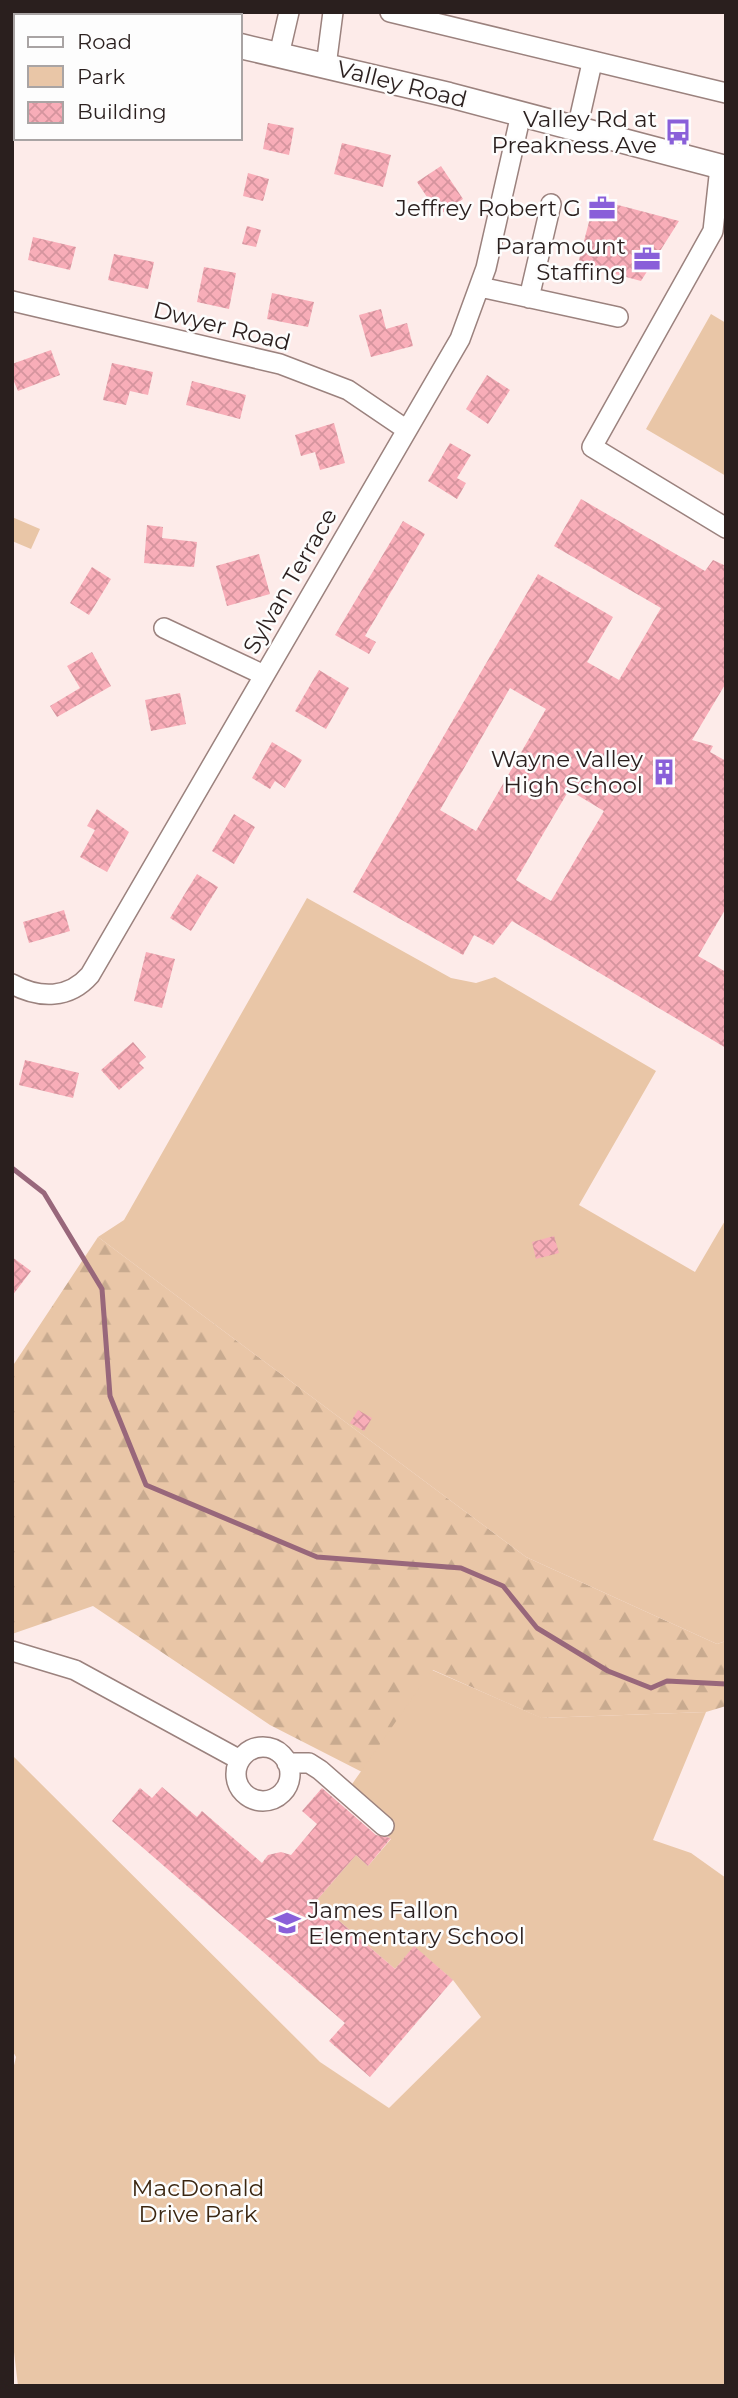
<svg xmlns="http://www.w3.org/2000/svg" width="738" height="2398" viewBox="0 0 738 2398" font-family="Montserrat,sans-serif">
<defs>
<pattern id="forest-firs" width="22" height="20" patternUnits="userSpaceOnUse" patternTransform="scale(1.75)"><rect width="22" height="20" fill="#e9c6a7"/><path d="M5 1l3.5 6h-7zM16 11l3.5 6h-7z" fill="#c8aa8f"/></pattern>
<pattern id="building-cross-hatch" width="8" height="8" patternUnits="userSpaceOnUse" patternTransform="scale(1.75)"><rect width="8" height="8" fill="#f8adb8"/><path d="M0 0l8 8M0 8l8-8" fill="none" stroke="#d5949e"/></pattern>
</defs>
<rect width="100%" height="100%" fill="#fdebe9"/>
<path fill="url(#forest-firs)" d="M98,1237l428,320 191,87 9,-3v65l-20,6 -165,6 -108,-48 -71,102 -92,-47 -177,-119 -81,28v-267z"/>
<path fill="#e9c6a7" d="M711,314l15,9v153l-80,-47z
M12,517l28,12 -9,20 -19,-8z
M307,898l144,80 25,5 19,-6 161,94 -77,134 116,67 31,-53v422l-9,3 -191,-87 -428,-320 26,-17z
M432,1670l110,48 164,-6 -53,128 38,13 35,25v508h-708l-6,-51v-261l4,-17 -4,-7v-295l308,307 69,46 92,-91 -28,-37 -39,-33 -19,22 -79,-68 40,-46 12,11 23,-27 -48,-42z"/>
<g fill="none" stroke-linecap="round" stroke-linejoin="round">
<path stroke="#98677b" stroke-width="5" d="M12,1168l32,25 58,96 8,107 36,89 171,72 144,11 42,18 34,42 71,43 43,17 16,-7 59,3"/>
</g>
<path fill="url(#building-cross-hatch)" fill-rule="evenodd" d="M268,123l26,5 -5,27 -26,-6z
M342,143l49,12 -8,32 -49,-13z
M441,166l22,33 -24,16 -22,-33z
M248,173l21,6 -6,22 -20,-5z
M595,199l84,22 -38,60 -63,-17z
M247,226l14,4 -5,17 -14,-3z
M33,237l43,10 -6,23 -42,-10z
M114,254l40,8 -6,27 -40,-9z
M204,267l32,6 -7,36 -32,-7z
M272,293l42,9 -6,25 -41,-8z
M381,309l5,20 21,-6 6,23 -42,11 -12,-42z
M51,350l9,25 -42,16 -6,-14v-13z
M112,363l41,9 -5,23 -18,-4 -4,14 -23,-5z
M487,375l23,15 -22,34 -22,-15z
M192,381l54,14 -6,24 -54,-14z
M334,423l11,40 -25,7 -5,-18 -14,4 -6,-21z
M450,443l21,12 -14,23 9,5 -9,16 -29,-18z
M581,499l124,72 8,-11 13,6v117l-34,57 21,6 -3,6 16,9v147l-28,48 28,16v76l-214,-127 -19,24 -19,-10 -11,20 -110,-63 185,-318 75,43 -26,45 32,18 42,-72 -107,-62zM510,688l36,21 -70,122 -36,-21zM569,790l35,21 -53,90 -35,-21z
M403,521l22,13 -60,102 11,6 -7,12 -34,-19z
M147,525l16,2 -1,11 35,4 -3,25 -50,-4z
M259,554l11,40 -43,12 -11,-40z
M92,567l19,12 -22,36 -19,-12z
M92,652l19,34 -54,31 -7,-11 30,-18 -13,-22z
M319,670l30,18 -23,41 -31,-18z
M180,693l6,31 -35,7 -6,-31z
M272,742l30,18 -17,28 -10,-7 -5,8 -18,-11z
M97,809l32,23 -22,40 -27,-15 15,-27 -8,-4z
M234,814l21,13 -21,37 -22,-13z
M197,874l21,13 -27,44 -21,-13z
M64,910l6,21 -41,12 -6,-21z
M146,952l29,7 -13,49 -28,-7z
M133,1042l13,15 -7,6 5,5 -25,22 -18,-20z
M25,1060l54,13 -6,25 -54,-13z
M554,1236l5,17 -23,6 -4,-17z
M12,1257l19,14 -19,25z
M358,1410l14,8 -8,13 -14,-8z
M162,1787l35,30 5,-6 60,52 6,-8 13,-3 10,3 26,-31 -15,-13 20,-23 54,47 15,3 -23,28 -12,-11 -40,46 79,68 19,-23 39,34 -83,97 -41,-36 16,-18 -233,-202 28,-33 12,10z"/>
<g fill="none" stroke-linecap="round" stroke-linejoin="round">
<g stroke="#9b827e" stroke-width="22">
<path id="minor" d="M390,12l336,81
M138,16v-4
M279,55l10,-43
M326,66l7,-54
M577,129l15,-66
M720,167l-7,64 -121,216 134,81
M480,287l138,30
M529,298l22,-94
M12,301l268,63 68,26 59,40
M164,628l100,47
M12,984c28,15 57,15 78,-9l370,-636 26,-71 35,-154
M12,1651l63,19 165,90
M236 1774a27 27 0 1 1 54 0a27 27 0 1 1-54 0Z
M287,1763h22l11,7 64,56"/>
</g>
<g stroke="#9b827e" stroke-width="27">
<path id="major" d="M95,12l16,4
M240,46l209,49 277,73"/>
</g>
<use href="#minor" stroke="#fff" stroke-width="19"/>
<use href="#major" stroke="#fff" stroke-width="24"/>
</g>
<defs>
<g id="bus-bare" transform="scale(2.1)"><path d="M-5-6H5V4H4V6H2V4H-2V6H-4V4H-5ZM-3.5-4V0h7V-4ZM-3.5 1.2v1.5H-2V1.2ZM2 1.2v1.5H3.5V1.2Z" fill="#895fd9" stroke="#fdfdfd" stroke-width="2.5" paint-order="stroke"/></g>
<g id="office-bare" transform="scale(2.1)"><path d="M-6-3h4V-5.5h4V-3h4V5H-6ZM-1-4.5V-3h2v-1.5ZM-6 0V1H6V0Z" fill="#895fd9" stroke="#fdfdfd" stroke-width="2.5" paint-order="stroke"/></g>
<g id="building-bare" transform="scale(2.1)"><path d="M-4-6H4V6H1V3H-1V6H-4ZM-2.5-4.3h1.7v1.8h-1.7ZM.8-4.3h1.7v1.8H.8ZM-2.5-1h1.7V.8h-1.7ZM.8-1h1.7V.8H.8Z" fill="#895fd9" stroke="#fdfdfd" stroke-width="2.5" paint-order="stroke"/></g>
<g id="school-bare" transform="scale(2.1)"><path d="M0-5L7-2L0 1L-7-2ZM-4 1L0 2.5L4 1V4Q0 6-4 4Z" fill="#895fd9" stroke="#fdfdfd" stroke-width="2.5" paint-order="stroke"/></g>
</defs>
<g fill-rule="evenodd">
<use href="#bus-bare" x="678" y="132"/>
<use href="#office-bare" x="602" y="208"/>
<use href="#office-bare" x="647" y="259"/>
<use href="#building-bare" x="664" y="772"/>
<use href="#school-bare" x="287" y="1923"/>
</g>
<g text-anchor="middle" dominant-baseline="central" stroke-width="5" stroke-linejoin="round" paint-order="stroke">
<g font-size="23" fill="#2a1f1e" stroke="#fdfdfd">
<text transform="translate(402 84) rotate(14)">Valley Road</text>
<text transform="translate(222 326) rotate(14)">Dwyer Road</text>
<text transform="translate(290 581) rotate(-60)">Sylvan Terrace</text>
</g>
<g font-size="23" fill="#2a1f1e" stroke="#fdfdfd" text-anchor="end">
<text x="657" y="119">Valley Rd at<tspan x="657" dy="26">Preakness Ave</tspan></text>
<text x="581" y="208">Jeffrey Robert G</text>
<text x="626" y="246">Paramount<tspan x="626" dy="26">Staffing</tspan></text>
<text x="643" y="759">Wayne Valley<tspan x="643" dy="26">High School</tspan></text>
<text x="308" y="1910" text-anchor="start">James Fallon<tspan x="308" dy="26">Elementary School</tspan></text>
</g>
<g font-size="23" fill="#3c2711" stroke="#fdfdfd">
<text x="198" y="2188">MacDonald<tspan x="198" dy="26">Drive Park</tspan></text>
</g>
</g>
<rect width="738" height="2398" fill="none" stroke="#2a1f1e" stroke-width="28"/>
<rect x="14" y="14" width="228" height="126" fill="#fdfdfd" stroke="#a9a4a4" stroke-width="2"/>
<rect x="28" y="37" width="35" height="10" fill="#ffffff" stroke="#a9a4a4" stroke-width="2"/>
<text x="77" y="49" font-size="21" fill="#2a1f1e">Road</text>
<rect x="28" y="66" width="35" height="21" fill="#e9c6a7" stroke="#a9a4a4" stroke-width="2"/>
<text x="77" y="84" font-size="21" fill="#2a1f1e">Park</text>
<rect x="28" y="102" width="35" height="21" fill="url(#building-cross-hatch)" stroke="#a9a4a4" stroke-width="2"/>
<text x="77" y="119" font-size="21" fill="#2a1f1e">Building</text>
</svg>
